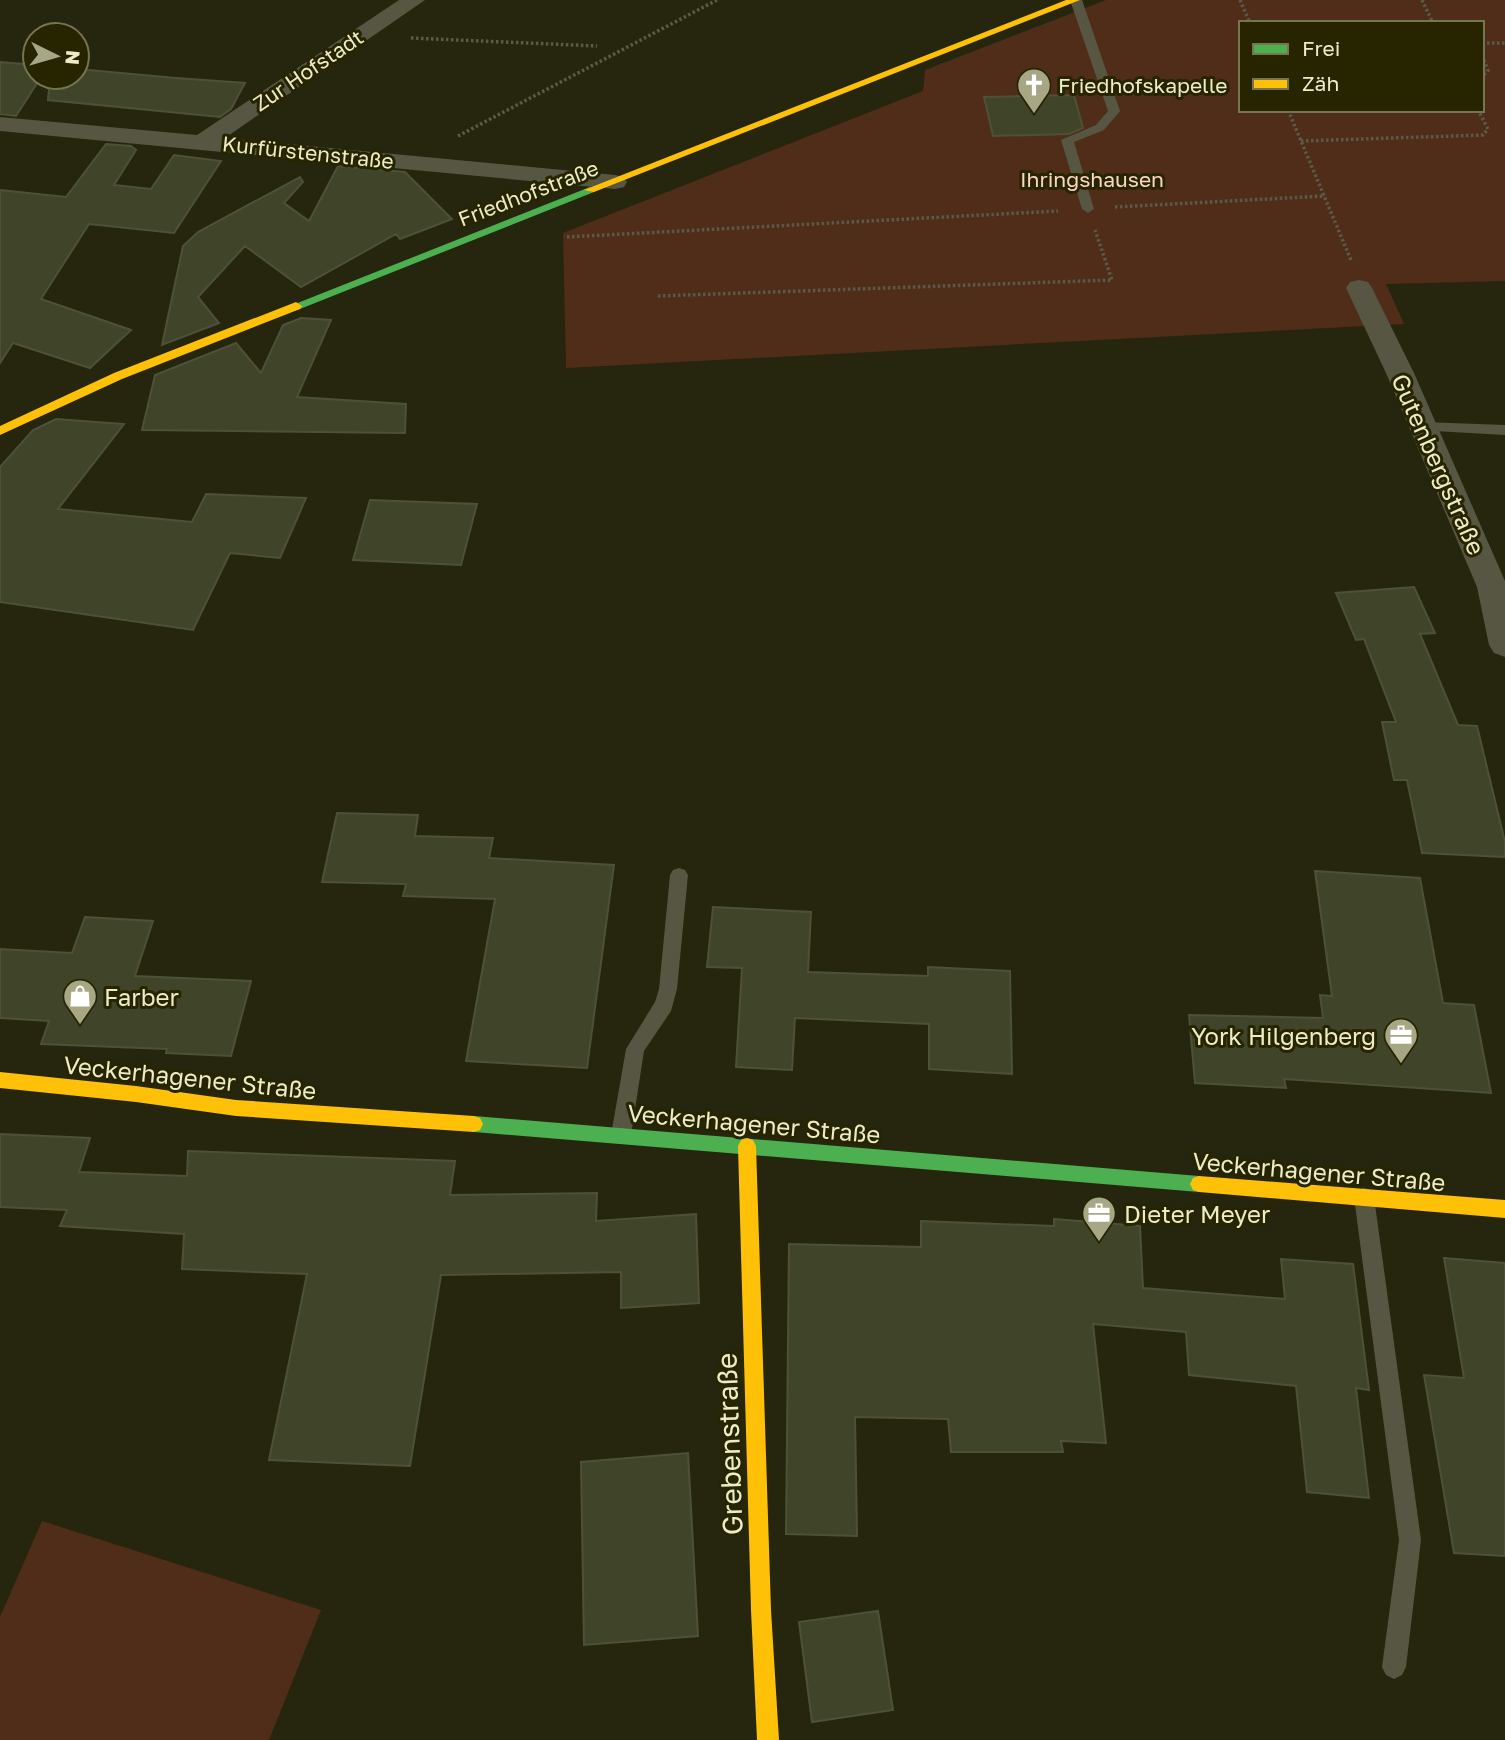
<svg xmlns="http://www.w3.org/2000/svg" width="1505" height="1740" viewBox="0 0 1505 1740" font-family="'Golos Text',sans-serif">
<rect width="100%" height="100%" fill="#26260e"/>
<path fill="#502d18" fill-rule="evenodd" d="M1106,0h399v281l-119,3 18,40 -838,44 -3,-135 360,-142 2,-21zM1241,23h241v87h-241z
M42,1521l279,89 -52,130h-269v-123z"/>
<path fill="#40452a" stroke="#4c5138" stroke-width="2" d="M0,62l35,3v12h6l-25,39 -16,-2z
M77,69l99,9 69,5 -14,26 -11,8 -172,-17 2,-23h27z
M1074,95l9,33 -14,6 -76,2 -9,-39z
M106,144l25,2 5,4 -22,35 37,4 23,-34 47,6 -47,72 -85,-9 -48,75 90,31 -41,38 -77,-25 -13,20v-173l66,7z
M338,166l67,6 47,47 -52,20 -4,-5 -95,53 -56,-41 -47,51 21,26 -57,22 21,-99 15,-14 102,-55 3,5 -19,21 25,18z
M301,318l30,2 -34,77 109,7 -1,29 -263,-3 13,-55 81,-32 25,30 22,-48z
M56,419l68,5 -66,85 134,13 14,-28 100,4 -26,60 -50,-5 -37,77 -193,-28v-135l33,-37z
M370,500l107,4 -16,61 -108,-5z
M1414,587l21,46 -15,1 38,91 19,1 28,116v15l-83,-4 -15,-73h-13l-12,-58h14l-32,-83 -8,1 -20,-47z
M337,813l81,2 -3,21 78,2 -4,20 125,7 -27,203 -121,-7 29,-162 -92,-3 3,-12 -84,-2z
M1315,871l105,7 23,125 31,2 17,88 -207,-14 2,9 -91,-5 -6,-68 134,3 -3,-23 12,1z
M713,907l98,5 -3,60 120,4v-9l82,4 2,103 -83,-5v-45l-134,-6 -3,52 -56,-3 6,-99 -35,-1z
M85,917l68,4 -18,55 116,5 -20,75 -65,-3 1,-4 -126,-5 8,-23 -49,-3v-69l72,4z
M0,1134l90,4 -11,34 108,4 1,-25 267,10 -5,34 147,-2 -1,28 100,-7 3,89 -78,5v-36l-180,3 -31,191 -141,-6 38,-186 -125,-5 2,-35 -124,-8 7,-16 -67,-3z
M1054,1219l86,7 3,62 142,11 -4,-40 72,5 16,126 -13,-2 13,110 -62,-6 -11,-106 -107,-11 -3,-43 -93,-8 13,119 -45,-2 2,11h-112l-3,-33 -93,-2 2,119 -71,-2 3,-290 132,3v-26l133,5z
M1444,1258l61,5v293l-51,-3 -30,-178 40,3z
M688,1453l10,183 -114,9 -3,-183z
M878,1611l15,99 -81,12 -13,-100z"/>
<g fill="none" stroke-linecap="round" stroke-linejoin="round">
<path stroke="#5a5a49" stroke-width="3.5" stroke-dasharray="2.5 2.5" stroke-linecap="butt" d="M1240,0l10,23
M1422,0l11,23
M411,38l186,8
M1482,43h23
M1482,55l6,16 -6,5
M1288,110l63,150
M458,136l259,-136
M1301,141l182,-6 5,-6 -10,-19
M1115,207l210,-11
M567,237l491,-26
M658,296l454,-16 -17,-50"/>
<path fill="#565643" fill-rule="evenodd" d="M1070,0h12l38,111 -16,19 -30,12 20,67 -6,4 -6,-4 -21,-69 35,-15 12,-14z
M1422,422l83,3v10l-88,-5v-6z
M679,868l6,2 3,5 -11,114 -6,22 -27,40 -13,84 -3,6 -7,3 -7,-3 -3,-6 15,-86 29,-47 4,-13 11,-114 3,-5z
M1364,1188l7,2 3,7 47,343 -15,127 -4,8 -8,4 -8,-4 -4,-8 17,-127 -45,-343 3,-7z"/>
<path fill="#565643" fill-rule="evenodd" d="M399,0h26l-200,138 390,37 9,2 3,5 -3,5 -9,2 -615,-58v-14l197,18z
M1359,280l9,2 4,6 42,85 91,208v76l-11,-4 -5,-8 -12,-58 -91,-214 -40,-85 4,-6z"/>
<path fill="#4caf50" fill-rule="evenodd" d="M590,187l6,3 -2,2 -294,117 -4,1 -6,-4z
M474,1116l725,60 6,2 3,6 -3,6 -6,2 -725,-60 -6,-2 -3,-6 3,-6z"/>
<path fill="#ffc107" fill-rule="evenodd" d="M1066,0h14l-486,192 -10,-2z
M296,302l6,4 -2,3 -178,70 -122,56v-9l114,-53z
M0,1072l136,14 100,14 238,16 6,2 3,6 -3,6 -6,2 -238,-16 -100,-14 -136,-14z
M747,1138l6,2 3,6 15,464 8,130h-22l-6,-130 -13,-464 3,-6z
M1199,1176l306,24v18l-306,-26 -6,-2 -3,-6 3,-6z"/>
</g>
<defs>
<g id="church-pin" transform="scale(1.75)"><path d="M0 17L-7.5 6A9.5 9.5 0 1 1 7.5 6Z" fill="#a7a786" stroke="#272500"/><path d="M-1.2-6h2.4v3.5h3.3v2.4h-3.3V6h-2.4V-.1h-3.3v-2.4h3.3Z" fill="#fff"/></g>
<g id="shop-pin" transform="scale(1.75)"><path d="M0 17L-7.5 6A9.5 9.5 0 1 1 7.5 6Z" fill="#a7a786" stroke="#272500"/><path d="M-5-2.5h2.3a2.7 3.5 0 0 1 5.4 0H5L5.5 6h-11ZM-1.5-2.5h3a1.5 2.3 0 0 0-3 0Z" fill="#fff"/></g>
<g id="office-pin" transform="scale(1.75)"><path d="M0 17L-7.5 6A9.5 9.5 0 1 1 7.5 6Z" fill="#a7a786" stroke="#272500"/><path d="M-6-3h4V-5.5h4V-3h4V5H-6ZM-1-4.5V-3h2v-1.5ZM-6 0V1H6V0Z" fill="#fff"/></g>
</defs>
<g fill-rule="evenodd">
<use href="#church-pin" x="1034" y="85"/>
<use href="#shop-pin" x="80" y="996"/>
<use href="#office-pin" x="1401" y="1035"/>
<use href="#office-pin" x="1099" y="1213"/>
</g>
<g text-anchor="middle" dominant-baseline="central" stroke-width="6" stroke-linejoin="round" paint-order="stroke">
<g font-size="21" fill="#ececc6" stroke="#272500">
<text transform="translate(308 70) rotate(-34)">Zur Hofstadt</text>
<text transform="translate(308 152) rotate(6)">Kurfürstenstraße</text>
<text transform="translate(528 193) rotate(-21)">Friedhofstraße</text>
</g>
<g font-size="21" fill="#ececc6" stroke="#272500" text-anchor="start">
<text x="1058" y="85">Friedhofskapelle</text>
</g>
<g font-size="21" fill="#fcd5c2" stroke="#272500">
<text x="1092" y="179">Ihringshausen</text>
</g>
<g font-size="24" fill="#ececc6" stroke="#272500">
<text transform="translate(1439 464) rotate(66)">Gutenbergstraße</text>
<text transform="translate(190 1077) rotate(6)">Veckerhagener Straße</text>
<text transform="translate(754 1123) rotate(5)">Veckerhagener Straße</text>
<text transform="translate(1319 1171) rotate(5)">Veckerhagener Straße</text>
</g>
<g font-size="24" fill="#ececc6" stroke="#272500" text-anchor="start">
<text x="104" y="996">Farber</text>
<text x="1376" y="1035" text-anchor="end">York Hilgenberg</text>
<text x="1124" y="1213">Dieter Meyer</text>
</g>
<g font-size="28" fill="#ececc6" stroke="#272500">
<text transform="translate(729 1444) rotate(-92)">Grebenstraße</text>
</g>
</g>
<rect x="1239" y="21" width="245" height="91" fill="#272500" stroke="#76754f" stroke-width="2"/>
<rect x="1253" y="44" width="35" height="10" fill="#4caf50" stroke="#76754f" stroke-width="2"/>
<text x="1302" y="56" font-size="21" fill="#ececc6">Frei</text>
<rect x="1253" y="79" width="35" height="10" fill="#ffc107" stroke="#76754f" stroke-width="2"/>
<text x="1302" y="91" font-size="21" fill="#ececc6">Zäh</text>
<g transform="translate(56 56) rotate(95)"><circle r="33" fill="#272500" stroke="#76754f" stroke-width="2"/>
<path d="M0-5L12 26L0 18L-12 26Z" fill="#a7a786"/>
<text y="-10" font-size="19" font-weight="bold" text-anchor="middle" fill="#ececc6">N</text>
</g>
</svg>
